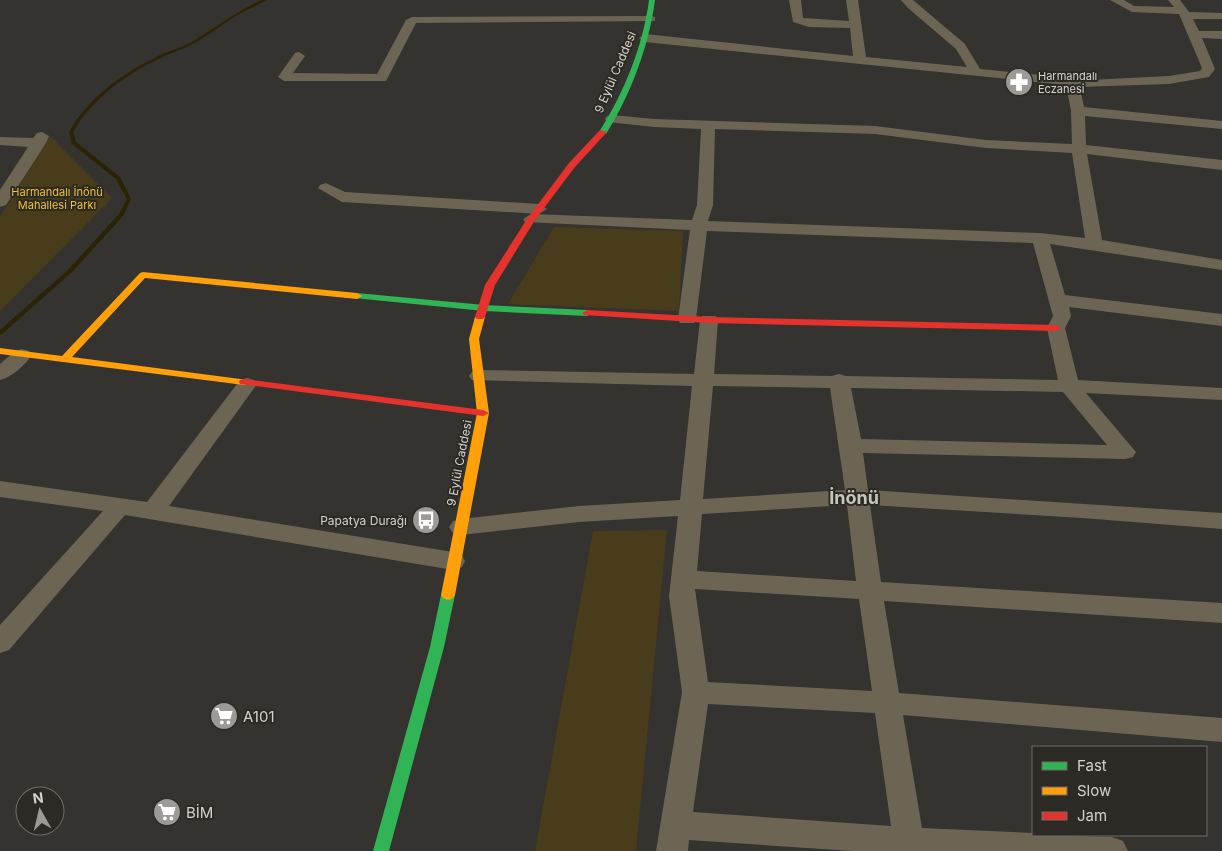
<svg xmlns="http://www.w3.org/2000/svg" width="1222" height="851" viewBox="0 0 1222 851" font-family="Inter,sans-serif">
<rect width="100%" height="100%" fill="#343330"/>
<path fill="#483c1a" d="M50,136l62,62 -112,113v-94z
M554,227l129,4 -4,80 -171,-7z
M667,530l-31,321h-101l58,-320z"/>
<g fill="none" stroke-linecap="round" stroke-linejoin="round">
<path fill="#2c2204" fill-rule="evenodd" d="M262,0h5c-10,6 -21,10 -31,16 -15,9 -29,21 -45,29 -9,5 -19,7 -28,12 -36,16 -70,41 -90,75l3,10 44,35 11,22 -8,17 -51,56 -70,62 -2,1v-5l68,-60 51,-56 8,-15 -11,-20 -44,-35 -3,-12c20,-35 53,-58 89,-76 10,-5 22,-8 32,-13 24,-14 46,-32 72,-43z"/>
<path fill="#6c6553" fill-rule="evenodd" d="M789,0h12l2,18 46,3 -3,-21h12l8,57 101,10 -11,-18 -48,-41 -7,-8h12l52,44 15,25 110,11 79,-4 31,-5 2,-3 -23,-54 -47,-2 -22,-12h14l10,6 40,1 -6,-7h12l9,12 33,1v6h-29l6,12h23v8l-20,-1 13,31 -6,8 -40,7 -89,3 4,20 138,14v8l-137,-13 1,29 136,15v10l-135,-16 15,86 120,20v10l-172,-26 15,51 157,19v12l-153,-19 2,9 -6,12 13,52 144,8v12l-136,-7 50,59 -3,5 -8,2 -262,-6 5,37 354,23v16l-140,-11 -212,-13 11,77 341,21v20l-338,-22 15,92 323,25v24l-319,-27 19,113 111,5v2l79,2 11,4 5,10h-276l-163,-11 -1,11h-32l26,-159 -13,-96 9,-80 -99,6 -118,13 -8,-2 -4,-6 4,-6 8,-2 118,-13 101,-6 12,-114 -220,-6 -3,-4 3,-4 7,-2 215,4 6,-54 2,-4h14l2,4 -4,54 118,2 7,-2 7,2 212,4 -11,-52 6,-12 -20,-73 -326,-12 -11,88 -2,4h-14l-2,-4 12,-89 -165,-8 -2,-3 8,-5 161,6 5,-15 4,-76 -47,-2 -47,-5 -2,-3 2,-3 5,-1 42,4 221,7 111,14 86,4 -1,-33 -5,-26 -421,-43 -6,-4 6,-4 208,22 -3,-28 -41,-1 -16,-5zM715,129l160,5 111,14 86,5 13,85 -45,-5 -332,-12 5,-16zM713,386l117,2 15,102 -142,9zM851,388l212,4 44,53 -246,-6zM847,505l9,76 -159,-10 5,-57zM695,589l164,10 13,92 -164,-9zM708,704l167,9 16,113 -198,-14z
M651,16l4,1v4l-239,2 -30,58h-102l-6,-4 17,-24 4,-1 6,4 -12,17 84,1 29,-54 6,-3z
M42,132l7,4 -3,7 -40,62 -6,2v-17l28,-43 -28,-2v-8l33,1 4,-5z
M326,183l19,9 194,12 8,5 -8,5 -197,-12 -24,-14 2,-3z
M22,349l7,2 3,4c-7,10 -20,22 -32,25v-16l15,-13z
M247,378l7,2 3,4 -88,122 284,46 9,3 3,6 -3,6 -9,3 -328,-55 -116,135 -9,3v-28l103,-114 -103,-14v-16l147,21 93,-122z"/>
<path fill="#30b455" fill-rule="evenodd" d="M649,0h6c-6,46 -24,94 -49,134h-6l-1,-2c25,-39 44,-86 50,-132z
M357,293l127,12 103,5 5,3 -5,3 -103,-5 -130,-13 -2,-2z
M448,590l5,2 2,3 -11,52 -55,204h-16l57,-204 11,-52 2,-3z"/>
<path fill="#ff9f0a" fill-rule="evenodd" d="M143,272l214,21 5,3 -5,3 -212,-21 -73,79 176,23 1,2 -1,2 -4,1 -244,-31v-6l62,8 78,-83z
M480,314l5,3 -6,22 10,74 -34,182 -2,3 -5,2 -5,-2 -2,-3 36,-182 -8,-74 6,-22z"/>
<path fill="#e5322d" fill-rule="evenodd" d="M600,130l7,2 -32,35 -40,53 -40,65 -10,32 -2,2h-6l-2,-2 10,-32 42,-66 42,-56z
M587,310l122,7 347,8 5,3 -5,3 -347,-8 -125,-8 -2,-2z
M244,379l239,31 6,3 -6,3 -243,-32 -1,-2 1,-2z"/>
</g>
<defs>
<g id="pharmacy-disc" transform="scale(1.4375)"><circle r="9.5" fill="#9c9a97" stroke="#2c2a24"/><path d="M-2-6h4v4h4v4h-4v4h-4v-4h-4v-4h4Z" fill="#fff"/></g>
<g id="bus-disc" transform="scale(1.4375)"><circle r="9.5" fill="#9c9a97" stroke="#2c2a24"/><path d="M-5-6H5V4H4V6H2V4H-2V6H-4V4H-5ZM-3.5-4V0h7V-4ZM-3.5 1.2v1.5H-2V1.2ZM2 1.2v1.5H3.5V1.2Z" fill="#fff"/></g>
<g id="supermarket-disc" transform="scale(1.4375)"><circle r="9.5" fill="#9c9a97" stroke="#2c2a24"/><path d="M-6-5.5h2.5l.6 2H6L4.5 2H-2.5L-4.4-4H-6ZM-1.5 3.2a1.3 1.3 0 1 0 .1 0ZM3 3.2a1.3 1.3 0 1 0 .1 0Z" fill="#fff"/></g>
</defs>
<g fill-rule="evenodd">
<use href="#pharmacy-disc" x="1019" y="82"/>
<use href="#bus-disc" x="426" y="520"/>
<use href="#supermarket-disc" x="224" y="716"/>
<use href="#supermarket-disc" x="167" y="812"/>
</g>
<g text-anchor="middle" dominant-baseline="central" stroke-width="4" stroke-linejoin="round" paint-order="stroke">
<g font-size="11" fill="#d4d2ce" stroke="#2c2a24" text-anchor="start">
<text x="1038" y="76">Harmandalı<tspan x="1038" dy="13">Eczanesi</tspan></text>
</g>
<g font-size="11" fill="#f1c232" stroke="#2c2a24">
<text x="57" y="192">Harmandalı İnönü<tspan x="57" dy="13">Mahallesi Parkı</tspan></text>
</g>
<g font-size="12" fill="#d4d2ce" stroke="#2c2a24">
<text transform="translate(615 72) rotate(-67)">9 Eylül Caddesi</text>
<text transform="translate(459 463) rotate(-79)">9 Eylül Caddesi</text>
</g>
<g font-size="12" fill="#d4d2ce" stroke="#2c2a24" text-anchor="end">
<text x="407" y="520">Papatya Durağı</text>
</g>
<g font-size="15" fill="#d4d2ce" stroke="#2c2a24" text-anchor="start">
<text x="243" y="716">A101</text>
<text x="186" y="812">BİM</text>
</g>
<g font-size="18" font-weight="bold" fill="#c9c6be" stroke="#2c2a24">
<text x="854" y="497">İnönü</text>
</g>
</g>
<rect x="1032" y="746" width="175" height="90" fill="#2c2a24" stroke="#6f6d68"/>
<rect x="1042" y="762" width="25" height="8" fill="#30b455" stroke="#6f6d68"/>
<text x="1077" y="771" font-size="15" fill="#d4d2ce">Fast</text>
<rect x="1042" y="787" width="25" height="8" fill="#ff9f0a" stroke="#6f6d68"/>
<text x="1077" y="796" font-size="15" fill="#d4d2ce">Slow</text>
<rect x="1042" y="812" width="25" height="8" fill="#e5322d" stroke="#6f6d68"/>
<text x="1077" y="821" font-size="15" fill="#d4d2ce">Jam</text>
<g transform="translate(40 811) rotate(352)"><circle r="24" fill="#2c2a24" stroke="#6f6d68"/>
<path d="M0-4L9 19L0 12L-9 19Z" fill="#9c9a97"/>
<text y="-8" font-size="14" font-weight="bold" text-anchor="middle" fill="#d4d2ce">N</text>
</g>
</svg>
